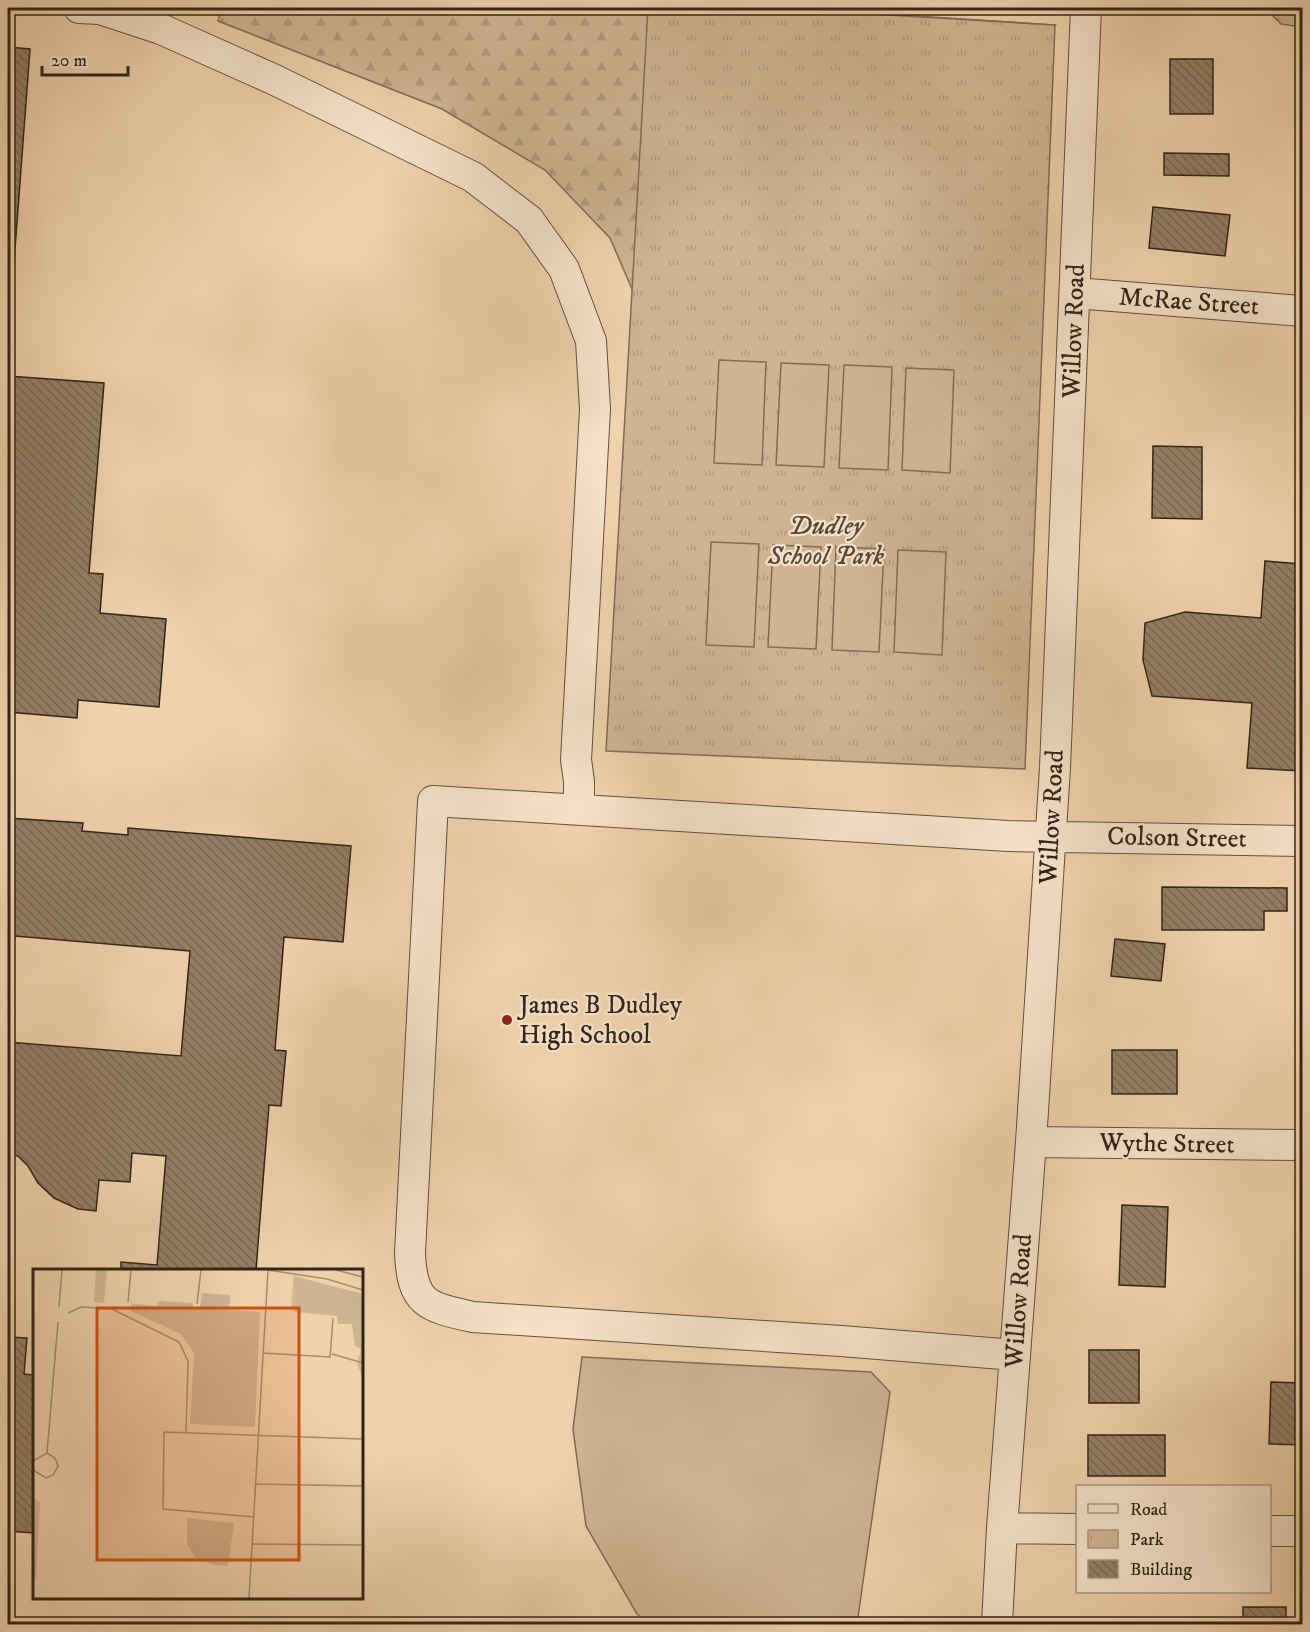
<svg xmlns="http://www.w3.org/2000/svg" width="1310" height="1632" viewBox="0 0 1310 1632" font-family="'IM FELL DW Pica',serif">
<defs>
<pattern id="forest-firs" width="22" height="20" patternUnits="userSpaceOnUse" patternTransform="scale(1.5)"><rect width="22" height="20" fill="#cfb493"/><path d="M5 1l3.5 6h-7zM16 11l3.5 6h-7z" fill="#b29a7e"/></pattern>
<pattern id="park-tufts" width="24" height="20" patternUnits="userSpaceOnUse" patternTransform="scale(1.5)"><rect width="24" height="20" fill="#cfb493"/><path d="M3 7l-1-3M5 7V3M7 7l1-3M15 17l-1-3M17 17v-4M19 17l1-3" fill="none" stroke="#b29a7e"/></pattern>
<pattern id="building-back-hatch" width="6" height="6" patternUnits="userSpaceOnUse" patternTransform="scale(1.5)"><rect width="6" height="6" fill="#947e65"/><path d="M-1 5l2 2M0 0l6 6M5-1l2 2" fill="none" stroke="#796752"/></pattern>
</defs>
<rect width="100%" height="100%" fill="#efd2ac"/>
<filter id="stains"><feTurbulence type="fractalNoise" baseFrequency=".00333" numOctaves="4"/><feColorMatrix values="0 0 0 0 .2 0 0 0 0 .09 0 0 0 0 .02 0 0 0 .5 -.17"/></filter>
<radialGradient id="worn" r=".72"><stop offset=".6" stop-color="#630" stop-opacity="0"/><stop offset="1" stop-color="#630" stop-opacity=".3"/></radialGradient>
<path fill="url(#forest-firs)" stroke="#806c56" stroke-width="1.5" d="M221,8h632v4l202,13 -423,264 -22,-51 -65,-68 -103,-61 -224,-88z
M1265,8h37v19l-21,-3z"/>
<path fill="url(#park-tufts)" stroke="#806c56" stroke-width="1.5" d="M648,8h122l285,17 -30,744 -419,-18z"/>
<path fill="#cfb493" stroke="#806c56" stroke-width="1.5" d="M719,360l47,2 -4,103 -48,-2z
M781,363l48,2 -5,102 -48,-2z
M844,365l48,2 -4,103 -49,-2z
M906,368l48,2 -4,103 -48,-3z
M711,542l48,2 -5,103 -48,-2z
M773,545l48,2 -5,102 -48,-2z
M836,547l48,2 -5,103 -47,-2z
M898,550l48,2 -4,103 -48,-3z
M582,1357l289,15 19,20 -33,232h-205l-15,-10 -51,-88 -13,-97z"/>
<path fill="url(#building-back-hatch)" stroke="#322319" stroke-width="1.5" d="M8,47l22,2 -21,280 -1,-1z
M1170,59h43v55h-43z
M1164,153l65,1v22l-65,-1z
M1153,207l77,8 -5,41 -76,-8z
M8,376l96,7 -15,190 14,1 -3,39 66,6 -7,88 -81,-7 -1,18 -69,-6z
M1153,446l49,1v72l-50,-1z
M1265,561l37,3v207l-55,-3 5,-65 -100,-7 -9,-36 2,-37 40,-11 76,6z
M8,818l75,5 -1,8 46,4v-7l223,18 -8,96 -59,-5 -9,113 11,1 -5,55 -12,-1 -13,165h-135v-8l36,3 9,-109 -34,-3 -2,29 -31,-2 -3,31 -18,-2 -24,-11 -16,-15 -10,-17 -10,-10 -10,-1v-113l173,14 9,-105 -175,-15 -2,16 -5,5z
M1162,887l125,1v23h-23v19h-102z
M1115,939l50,5 -4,37 -50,-5z
M1112,1050h65v44h-65z
M1122,1205l46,2 -3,80 -46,-2z
M8,1337l19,1 -3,36 10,1v158l-26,-2z
M1089,1350h50v53h-50z
M1271,1382l31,1v62l-33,-1z
M1088,1435h77v41h-77z
M1243,1607h43v17h-43z"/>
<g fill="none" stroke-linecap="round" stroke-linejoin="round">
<g stroke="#614f3e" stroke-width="32">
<path id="minor" d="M79,8l21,1 61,20 114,51 198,97 56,43 35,49 27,72 4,68 -19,351 3,21v28
M1075,293l227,18
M1031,1142l271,3
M1015,1355l-174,-14 -368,-24c-46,-10 -61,-13 -63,-64l23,-452 575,35 294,5
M1002,1528l76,1
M1270,1531h32
M997,1624l5,-96 29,-386 24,-374 31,-760"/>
</g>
<use href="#minor" stroke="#f5e2c9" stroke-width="30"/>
</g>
<circle fill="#8f2418" stroke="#f5e2c9" stroke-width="2" cx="507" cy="1020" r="6"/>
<g text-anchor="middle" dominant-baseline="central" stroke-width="4.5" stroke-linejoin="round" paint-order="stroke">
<g font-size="26" fill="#322319" stroke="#f5e2c9">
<text transform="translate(1189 302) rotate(4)">McRae Street</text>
<text transform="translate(1074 331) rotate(-88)">Willow Road</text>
<text transform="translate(1052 817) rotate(-87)">Willow Road</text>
<text transform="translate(1177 838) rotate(1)">Colson Street</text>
<text transform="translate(1167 1144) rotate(1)">Wythe Street</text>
<text transform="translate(1019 1301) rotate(-86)">Willow Road</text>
</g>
<g font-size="26" font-style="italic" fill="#594738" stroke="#f5e2c9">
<text x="826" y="526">Dudley<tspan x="826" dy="30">School Park</tspan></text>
</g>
<g font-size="26" fill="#322319" stroke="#f5e2c9" text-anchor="start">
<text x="519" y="1005">James B Dudley<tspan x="519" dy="30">High School</tspan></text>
</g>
</g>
<g transform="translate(33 1269)">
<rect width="330" height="330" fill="#efd2ac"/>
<path d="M63,1h11l-3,33 -10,-1zM261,7l69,18v85l-6,-15 4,-15 -6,-3 -3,-22h-14l-1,-8 -42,-4 -4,-5zM169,24l28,2 -1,15 31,2 -66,41 -13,-19 -50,-23 1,-7 25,2 2,-5 34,2v5h7z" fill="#cfb493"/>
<path d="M164,39l63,4 -5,115 -65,-3z" fill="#cfb493"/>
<path d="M0,227l7,7 -4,76 -3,-1zM154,249l47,5 -6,43 -15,-1 -18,-8 -8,-13z" fill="#cfb493"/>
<path fill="none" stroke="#a38c71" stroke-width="1.5" d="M235,1l59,9 36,11M303,1l27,7M95,33l3,-32M164,35l4,-34M26,38l3,-37M35,44l13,-6 31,2 67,33 9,19 -2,72M230,84l67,4 3,-39M299,85l31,9M14,184l11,-131M0,192l14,-8 8,5 3,8 -5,9 -7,3 -13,-8M223,215l107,2M221,248l-91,-8 1,-77 199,7M219,275l111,1M216,329l19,-328"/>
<path fill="#cd510e" fill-opacity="0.15" stroke="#cd510e" stroke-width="3" d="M64,39h202v252h-202z"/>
<rect width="330" height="330" fill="none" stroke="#322319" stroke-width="3"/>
</g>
<rect width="1310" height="1632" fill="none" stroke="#efd2ac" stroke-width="30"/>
<rect x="9" y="9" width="1292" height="1614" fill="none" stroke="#322319" stroke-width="3"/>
<rect x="15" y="15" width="1280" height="1602" fill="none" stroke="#322319" stroke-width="1.5"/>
<rect x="1076" y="1485" width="195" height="108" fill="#f5e2c9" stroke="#a79683" stroke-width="1.5"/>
<rect x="1088" y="1504" width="30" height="9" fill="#f5e2c9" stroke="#a79683" stroke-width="1.5"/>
<text x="1130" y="1515" font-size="18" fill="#322319">Road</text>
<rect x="1088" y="1530" width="30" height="18" fill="url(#park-tufts)" stroke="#a79683" stroke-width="1.5"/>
<text x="1130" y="1545" font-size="18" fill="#322319">Park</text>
<rect x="1088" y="1560" width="30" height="18" fill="url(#building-back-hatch)" stroke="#a79683" stroke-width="1.5"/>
<text x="1130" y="1575" font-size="18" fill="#322319">Building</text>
<path d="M42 66v9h86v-9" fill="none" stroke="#322319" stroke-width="3"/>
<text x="51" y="66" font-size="18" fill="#322319" stroke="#f5e2c9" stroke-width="4.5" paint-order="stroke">20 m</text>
<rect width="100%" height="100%" filter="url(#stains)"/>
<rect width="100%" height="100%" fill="url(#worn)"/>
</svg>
